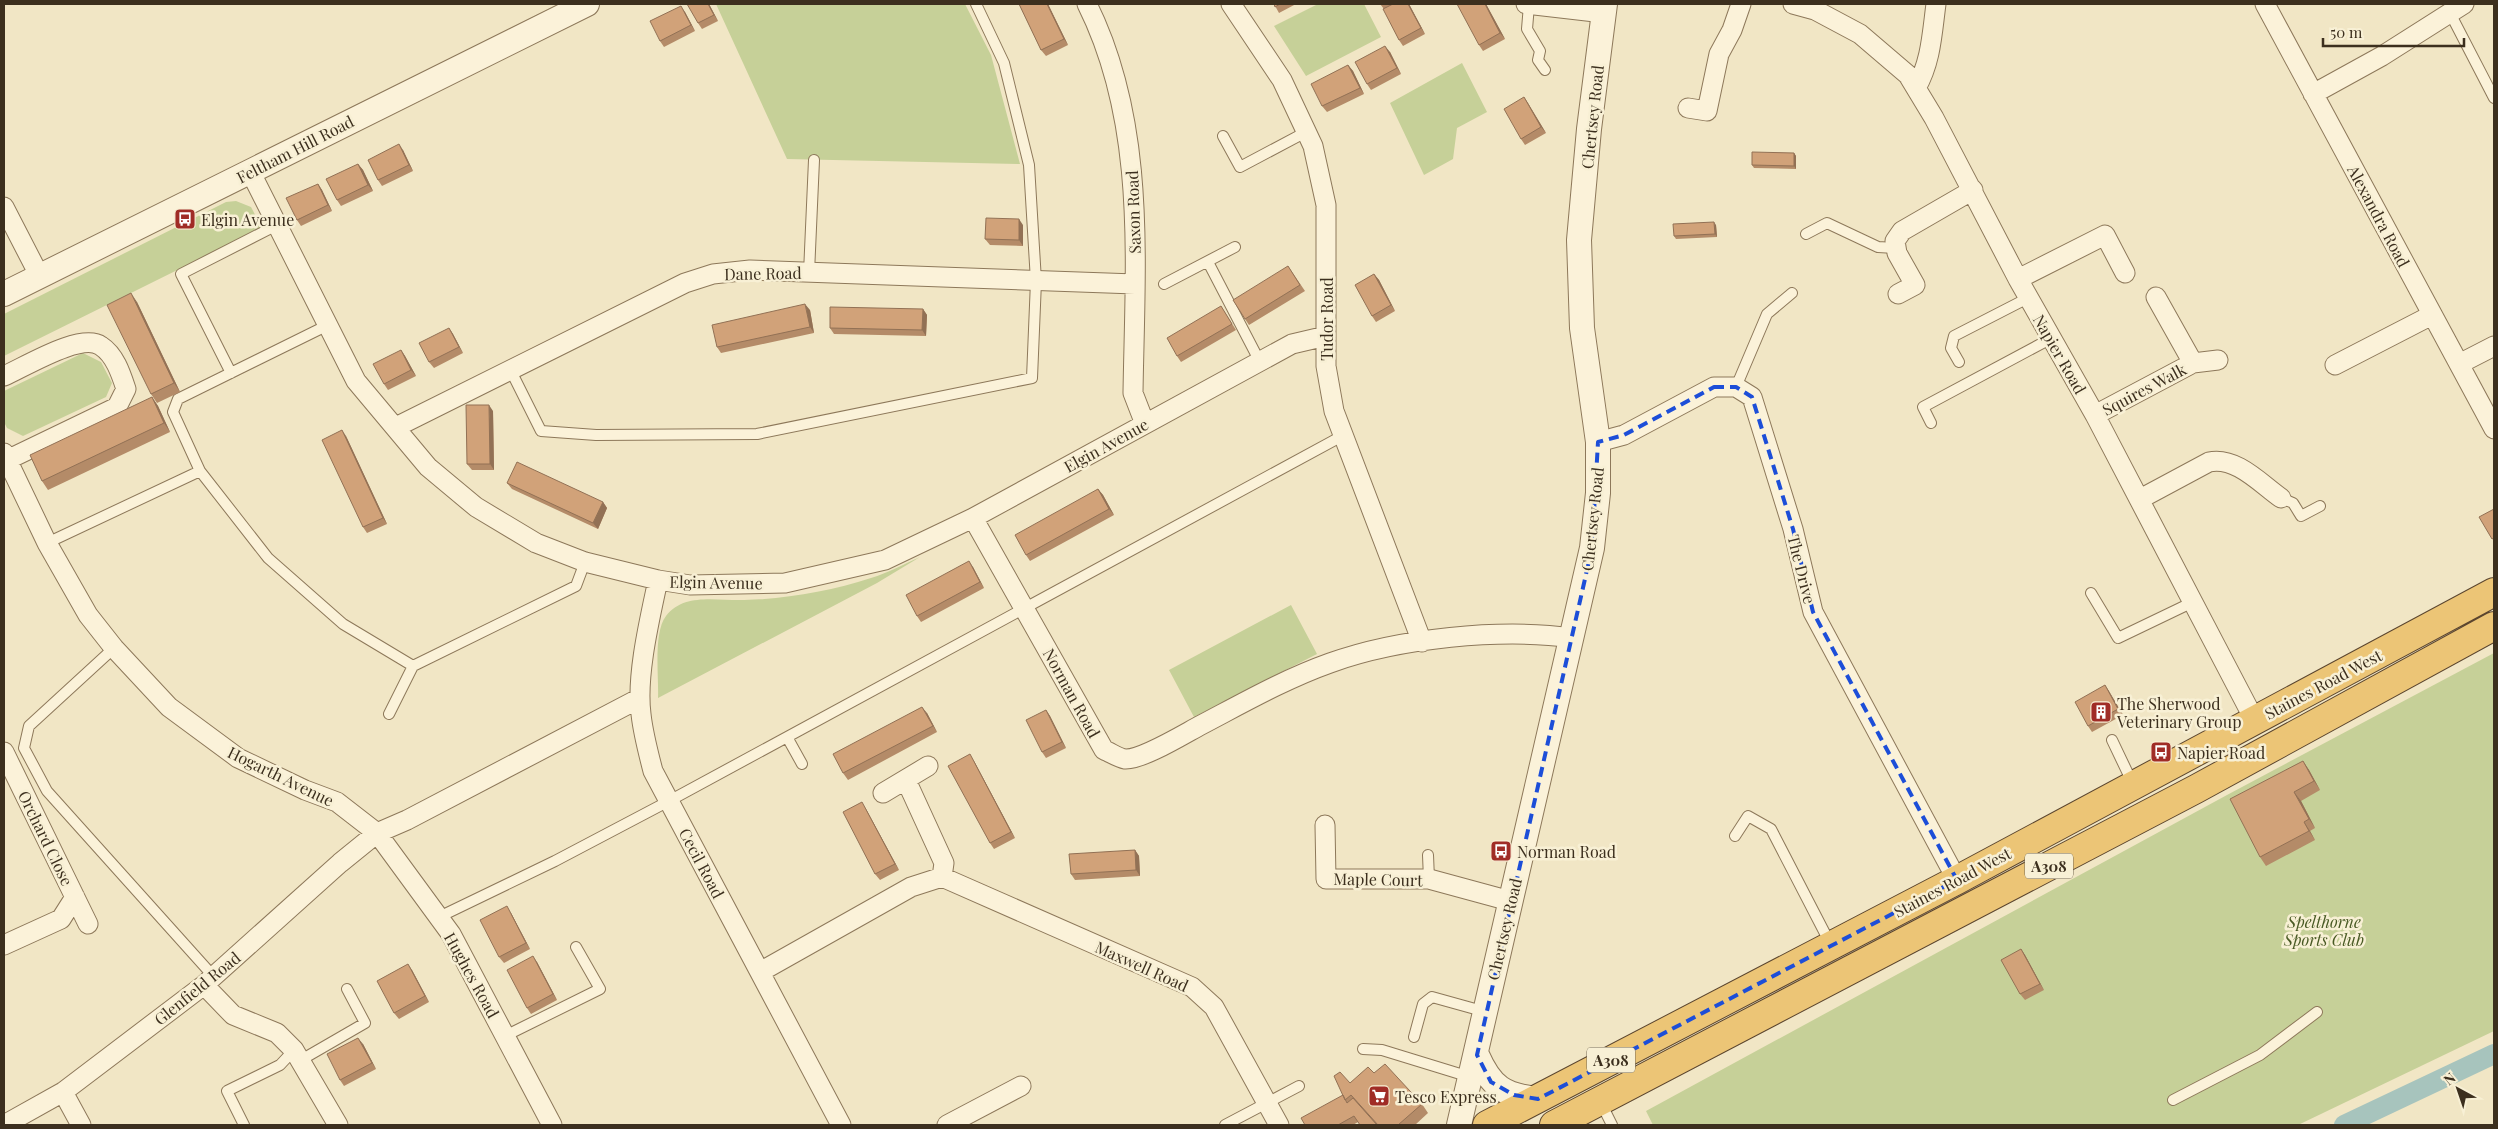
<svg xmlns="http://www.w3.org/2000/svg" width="2498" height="1129" viewBox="0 0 2498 1129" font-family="'Playfair Display',serif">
<rect width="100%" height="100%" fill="#f1e6c5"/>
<path fill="#c6d098" d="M716,4h249l26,51 29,109 -233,-5z
M1318,4h46l17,33 -75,39 -32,-50z
M1462,63l25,49 -30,16 -4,31 -29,16 -34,-72z
M236,201l15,6 11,21 -258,128v-42l222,-112z
M83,353l18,9 11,21 -6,14 -83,39 -16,-8 -3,-6v-31z
M920,557l-43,26 -219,115c1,-21 -5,-65 8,-82 18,-24 52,-15 78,-16 42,-1 87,-9 127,-22 17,-5 33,-14 49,-21z
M1291,605l26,49 -123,63 -25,-47z
M2494,653v378l-196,94h-645l-7,-14 581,-316z"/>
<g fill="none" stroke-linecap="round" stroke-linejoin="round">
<path stroke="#a7c4bd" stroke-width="20" d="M2344,1125l150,-71"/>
<g stroke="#8d785a" stroke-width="12">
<path id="service" d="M1529,5l-2,24 13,22 -2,9 7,10
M2450,13l44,85
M1223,136l17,31 66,-35
M1806,234l21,-11 51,24 17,1
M1208,262l52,100
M809,273l5,-113
M1164,284l71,-37
M326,326l-148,73 -5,13 27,59 68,87 75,66 70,42 163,-80 9,-24
M1959,362l-8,-14 3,-12 74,-38
M510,369l31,62 55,4 161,-1 275,-56 4,-97 -7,-116 -25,-102 -28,-59
M231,373l-50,-99 96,-49
M1736,387l31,-73 25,-21
M1931,423l-8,-16 127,-68
M2281,498l12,5 8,13 19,-10
M47,543l153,-72
M2091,593l27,45 75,-36
M114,648l-85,78 -5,22 23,43 167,186
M389,714l24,-48
M787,737l15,27
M2112,740l21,44
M1735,836l13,-20 23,13 60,116
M1428,855l1,24
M439,917l116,-56 114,-60 675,-366
M505,1036l95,-47 -24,-42
M1414,1037l9,-33 9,-7 54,15
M1363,1049l19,1 88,27
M301,1060l64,-37 -18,-34
M2173,1100l87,-45 57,-43
M1600,1101l12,24
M244,1125l-17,-34 53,-26 14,-15
M1225,1125l74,-39"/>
</g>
<g stroke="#8d785a" stroke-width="21">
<path id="minor" d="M1087,4c60,120 48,258 46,389l12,31
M1231,4l51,76 31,66 13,59v161l8,45 88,231
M1526,4l78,9
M1793,4l22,6 45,24 48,41 26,43 84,161 77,136 160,306
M2265,4l229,425
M1916,88c15,-26 16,-54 20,-84
M2313,94l69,-38 82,-52
M1688,108l19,3 12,-57 13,-24 9,-26
M250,171l106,210 72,86 48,40 60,36 49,19 73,18 32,5 95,-2 100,-23 88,-42 319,-174 34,-8
M4,207l35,68
M2018,279l87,-44 20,38
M1898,294l17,-9 -18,-32 -2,-12 7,-10 71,-41
M2156,297l37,66 25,-3
M2459,364l35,-18
M2335,365l97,-50
M4,376c21,-9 77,-44 97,-30 14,9 20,28 25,43l-9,18 -110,53
M2095,415l98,-52
M396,427l289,-144 28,-9 37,-4 385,14
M1598,442l26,-7 90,-48h22l16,10 41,132 20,83 144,268
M4,453l43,90 41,72 26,33 55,59 69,51 67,32 32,12 40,31 30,-13 233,-122
M2140,499l69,-37c27,-6 52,22 72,36
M973,518l131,232c6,2 14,8 21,9 17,1 59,-25 76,-34 42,-22 84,-46 129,-62 69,-25 171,-35 243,-25
M658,580c-8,38 -22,95 -17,134 2,19 7,38 12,57l188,354
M4,752l84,172
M906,780l38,83 -2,14
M883,793l45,-27
M1325,825l1,54h103l81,22
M4,945l57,-26 14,-22
M760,972l151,-85 31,-10 250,110 22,20 65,118
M204,985l29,30 44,18 17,17 44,75
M63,1092l18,33
M4,1125l59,-33 141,-107 136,-122 37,-30 74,101 101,191
M947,1125l74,-39"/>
</g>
<g stroke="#8d785a" stroke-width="26">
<path id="tertiary" d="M4,294l583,-290
M1477,1055c14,32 27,41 61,44
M1459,1125l133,-577 6,-55v-51l-16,-114 -3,-88 10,-111 16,-125"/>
</g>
<g stroke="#5b452e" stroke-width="30">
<path id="trunk" d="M1487,1125l470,-245 537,-288
M1554,1125l642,-336 298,-163"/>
</g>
<use href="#service" stroke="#fbf2d9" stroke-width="10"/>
<use href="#minor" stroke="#fbf2d9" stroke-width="19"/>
<use href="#tertiary" stroke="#fbf2d9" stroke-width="24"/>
<use href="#trunk" stroke="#ecc576" stroke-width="28"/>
</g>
<path fill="#b48b68" d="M709,4l9,17 -16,8 -4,-6z
M1019,4h29l20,41 -22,11 -5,-6z
M1274,4h22l-17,9z
M1380,4h29l16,30 -22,12 -4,-6 -15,-31z
M1486,4l19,35 -22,12 -4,-6z
M685,12l10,19 -31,16 -4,-6z
M1390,52l11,22 -30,16 -4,-6z
M1348,65l5,6 11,23 -37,18 -5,-6z
M1524,97l22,36 -21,12 -4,-6z
M403,150l10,21 -31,15 -4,-6z
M1794,153l2,3v13l-42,-1 -2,-3z
M358,164l5,6 10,21 -32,15 -4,-6z
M318,184l4,6 10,21 -31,15 -4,-6z
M1023,225v21l-33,-1 -5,-6z
M1716,225l1,12 -41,2 -2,-3z
M1288,266l17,25 -56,34 -4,-6z
M1374,274l5,6 16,31 -19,11 -4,-6z
M137,302l43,90 -23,11 -6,-9z
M1221,306l15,24 -55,32 -4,-6z
M923,309l4,6 -1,21 -92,-2 -4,-6z
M810,310l4,23 -93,20 -4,-6z
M449,328l4,6 10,19 -29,15 -5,-6z
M401,350l4,6 11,20 -28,14 -4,-6z
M152,397l6,9 12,26 -122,58 -6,-9z
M493,411l1,59h-22l-5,-6z
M346,436l41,88 -20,9 -4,-6z
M507,483l96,19 4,6 -9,21 -86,-40z
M1098,489l5,6 11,20 -84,46 -4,-6z
M973,567l11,21 -63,34 -4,-6z
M2105,685l18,30 -31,17 -4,-6z
M1046,710l4,6 16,32 -20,10 -4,-6z
M927,713l10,19 -89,48 -5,-7z
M974,761l41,77 -21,11 -4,-6z
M2303,761l6,9 11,20 -19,11 14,27 -5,3 5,9 -49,26 -6,-9z
M866,809l33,61 -19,10 -5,-6z
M1135,850l4,6 1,20 -65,4 -4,-6z
M511,913l19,36 -26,14 -5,-6z
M2021,949l4,6 19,35 -19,10 -5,-6z
M537,962l20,38 -26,14 -4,-6z
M412,970l17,32 -30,17 -5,-6z
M363,1044l13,25 -32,17 -4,-6z
M1374,1073l48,31 6,9 -13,12h-55l-2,-3 -5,3h-48l38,-30 7,-12z"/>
<path fill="#927155" d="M708,4h1l9,17 -4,-6z
M1047,4h1l20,41 -4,-6z
M1408,4h1l16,30 -4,-6z
M1485,4h1l19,35 -5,-6z
M681,6l4,6 10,19 -4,-6z
M1385,46l5,6 11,22 -4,-6z
M1348,65l5,6 11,23 -4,-6z
M1524,97l4,6 18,30 -5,-6z
M399,144l4,6 10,21 -4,-6z
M1794,153l2,3v13l-2,-3z
M358,164l5,6 10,21 -5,-6z
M318,184l4,6 10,21 -4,-6z
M1019,219l4,6v21l-4,-6z
M1714,222l2,3 1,12 -2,-3z
M1374,274l5,6 16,31 -4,-6z
M131,293l6,9 43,90 -6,-9z
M805,304l5,6 4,23 -4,-6z
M923,309l4,6 -1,21 -4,-6z
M449,328l4,6 10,19 -4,-6z
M401,350l4,6 11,20 -5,-6z
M152,397l6,9 12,26 -6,-9z
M489,405l4,6 1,59 -4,-6z
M342,430l4,6 41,88 -4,-6z
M1098,489l5,6 11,20 -5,-6z
M603,502l4,6 -9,21 -5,-6z
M969,561l4,6 11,21 -4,-6z
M2105,685l4,6 14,24 -5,-6z
M922,707l5,6 10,19 -4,-6z
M1046,710l4,6 16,32 -4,-6z
M970,754l4,7 41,77 -4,-6z
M2303,761l6,9 11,20 -6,-9z
M2294,792l7,9 14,27 -6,-9z
M862,802l4,7 33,61 -4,-6z
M2304,822l6,9 5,9 -6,-9z
M1135,850l4,6 1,20 -4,-6z
M507,906l4,7 19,36 -4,-6z
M2021,949l4,6 19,35 -4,-6z
M533,956l4,6 20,38 -4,-6z
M408,964l4,6 17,32 -4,-6z
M358,1038l5,6 13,25 -4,-6z"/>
<path fill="#d1a279" stroke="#927155" d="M687,4h21l6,11 -16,8z
M1019,4h28l17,35 -23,11z
M1274,4h6l-5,3z
M1393,4h15l13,24 -22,12 -16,-31z
M1457,4h28l15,29 -21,12z
M681,6l10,19 -31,16 -10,-20z
M1385,46l12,22 -30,16 -12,-22z
M1348,65l12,23 -38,18 -11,-22z
M1524,97l17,30 -20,12 -17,-30z
M399,144l10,21 -31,15 -10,-20z
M1752,152l42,1v13l-42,-1z
M358,164l10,21 -31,15 -11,-21z
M318,184l10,21 -31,15 -11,-22z
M986,218l33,1v21l-34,-1z
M1714,222l1,12 -41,2 -1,-12z
M1288,266l12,19 -55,34 -12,-19z
M1374,274l17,31 -19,11 -17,-31z
M131,293l43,90 -23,11 -44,-89z
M805,304l5,23 -93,20 -5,-22z
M1221,306l11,18 -55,32 -10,-18z
M830,307l93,2 -1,21 -92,-2z
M449,328l10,19 -30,15 -10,-19z
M401,350l10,20 -27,14 -11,-20z
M152,397l12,26 -122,58 -12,-26z
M466,405h23l1,59h-23z
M342,430l41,88 -20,9 -41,-87z
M517,462l86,40 -10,21 -86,-40z
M1098,489l11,20 -83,46 -11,-20z
M2494,509v29l-2,1 -13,-22z
M969,561l11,21 -63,34 -11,-21z
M2105,685l13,24 -30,17 -13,-24z
M922,707l11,19 -90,47 -10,-19z
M1046,710l16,32 -20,10 -16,-32z
M970,754l41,78 -21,11 -42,-77z
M2303,761l11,20 -20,11 15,27 -5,3 5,9 -49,26 -30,-58z
M862,802l33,62 -20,10 -32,-62z
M1135,850l1,20 -65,4 -2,-20z
M507,906l19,37 -27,14 -19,-37z
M2021,949l19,35 -20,10 -19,-34z
M533,956l20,38 -26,14 -20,-38z
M408,964l17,32 -31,17 -17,-32z
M358,1038l14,25 -32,17 -13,-26z
M1385,1064l37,40 -24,21h-20l-27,-30 -6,5 -11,-24 6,-4 10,11 18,-16 6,6z
M1343,1095l4,8 6,-5 24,27h-17l-6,-9 -16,9h-33l-4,-7z"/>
<path fill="none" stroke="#1d4ed8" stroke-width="4" stroke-dasharray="10 6" stroke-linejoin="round" d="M1714,387h22l16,10 41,132 20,83 144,268 -419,219 -24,-4 -23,-13 -14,-27 115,-507 6,-106 26,-7z"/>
<defs>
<g id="bus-square" transform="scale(1.125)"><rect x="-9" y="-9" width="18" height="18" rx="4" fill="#a02c26" stroke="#f8f0d5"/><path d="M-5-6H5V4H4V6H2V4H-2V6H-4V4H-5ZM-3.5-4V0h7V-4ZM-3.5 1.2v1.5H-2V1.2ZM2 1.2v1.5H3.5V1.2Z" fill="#fff"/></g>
<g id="building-square" transform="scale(1.125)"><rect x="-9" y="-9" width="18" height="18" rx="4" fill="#a02c26" stroke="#f8f0d5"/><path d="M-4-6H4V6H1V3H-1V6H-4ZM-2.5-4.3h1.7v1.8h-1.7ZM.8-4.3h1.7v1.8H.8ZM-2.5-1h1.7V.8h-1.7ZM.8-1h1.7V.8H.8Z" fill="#fff"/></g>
<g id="supermarket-square" transform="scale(1.125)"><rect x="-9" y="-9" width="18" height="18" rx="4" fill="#a02c26" stroke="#f8f0d5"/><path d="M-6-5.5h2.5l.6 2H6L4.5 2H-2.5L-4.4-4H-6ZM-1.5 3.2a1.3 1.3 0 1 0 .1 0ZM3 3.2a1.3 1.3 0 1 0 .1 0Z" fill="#fff"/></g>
</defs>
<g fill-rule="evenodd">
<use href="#bus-square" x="185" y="219"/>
<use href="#building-square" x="2101" y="712"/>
<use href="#bus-square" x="2161" y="752"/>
<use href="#bus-square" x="1501" y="851"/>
<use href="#supermarket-square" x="1379" y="1096"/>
</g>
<g text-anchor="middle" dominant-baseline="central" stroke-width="5" stroke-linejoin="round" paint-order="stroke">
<g fill="#f8f0d5" stroke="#746955" stroke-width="1">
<rect x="2025" y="853.5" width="48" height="25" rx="4"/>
<rect x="1587" y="1047.5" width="48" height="25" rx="4"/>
</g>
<g font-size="15" font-weight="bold" fill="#3c2f1e">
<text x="2049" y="866">A308</text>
<text x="1611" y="1060">A308</text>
</g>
<g font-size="16" fill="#3c2f1e" stroke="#f8f0d5">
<text transform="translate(1592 117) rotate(-84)">Chertsey Road</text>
<text transform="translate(295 149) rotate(-27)">Feltham Hill Road</text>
<text transform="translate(1133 212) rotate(-92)">Saxon Road</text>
<text transform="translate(2379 216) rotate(62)">Alexandra Road</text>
<text transform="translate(763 273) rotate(-1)">Dane Road</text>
<text transform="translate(1326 319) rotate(-90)">Tudor Road</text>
<text transform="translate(2060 354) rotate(60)">Napier Road</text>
<text transform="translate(2144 389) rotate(-28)">Squires Walk</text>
<text transform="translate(1106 445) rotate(-29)">Elgin Avenue</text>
<text transform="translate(1592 519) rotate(-84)">Chertsey Road</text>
<text transform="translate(1802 569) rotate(76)">The Drive</text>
<text transform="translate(716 582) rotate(1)">Elgin Avenue</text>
<text transform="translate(2323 684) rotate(-28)">Staines Road West</text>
<text transform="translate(1072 693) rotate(61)">Norman Road</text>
<text transform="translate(281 776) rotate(26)">Hogarth Avenue</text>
<text transform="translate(46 838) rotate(64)">Orchard Close</text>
<text transform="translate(702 863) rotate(62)">Cecil Road</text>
<text transform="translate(1378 879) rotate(1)">Maple Court</text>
<text transform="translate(1952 882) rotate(-28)">Staines Road West</text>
<text transform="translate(1504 929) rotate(-77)">Chertsey Road</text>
<text transform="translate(1142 966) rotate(24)">Maxwell Road</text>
<text transform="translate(472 975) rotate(61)">Hughes Road</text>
<text transform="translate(197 988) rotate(-39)">Glenfield Road</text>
</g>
<g font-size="16" fill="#3c2f1e" stroke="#f8f0d5" text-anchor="start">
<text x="201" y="219">Elgin Avenue</text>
<text x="2117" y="703">The Sherwood<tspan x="2117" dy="18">Veterinary Group</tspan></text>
<text x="2177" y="752">Napier Road</text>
<text x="1517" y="851">Norman Road</text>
<text x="1395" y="1096">Tesco Express</text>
</g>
<g font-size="16" font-style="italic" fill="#495a24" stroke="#f8f0d5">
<text x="2324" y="921">Spelthorne<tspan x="2324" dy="18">Sports Club</tspan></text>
</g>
</g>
<rect width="2498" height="1129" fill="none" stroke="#3c2f1e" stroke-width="10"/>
<g transform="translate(2458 1089) rotate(320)" stroke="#f8f0d5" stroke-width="4" paint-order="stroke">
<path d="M0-4L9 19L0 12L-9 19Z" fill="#3c2f1e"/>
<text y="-8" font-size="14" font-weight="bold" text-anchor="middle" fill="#3c2f1e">N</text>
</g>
<path d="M2323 38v8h141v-8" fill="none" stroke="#3c2f1e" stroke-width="2.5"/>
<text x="2330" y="38" font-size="15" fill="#3c2f1e" stroke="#f8f0d5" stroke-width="4" paint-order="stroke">50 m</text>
</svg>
